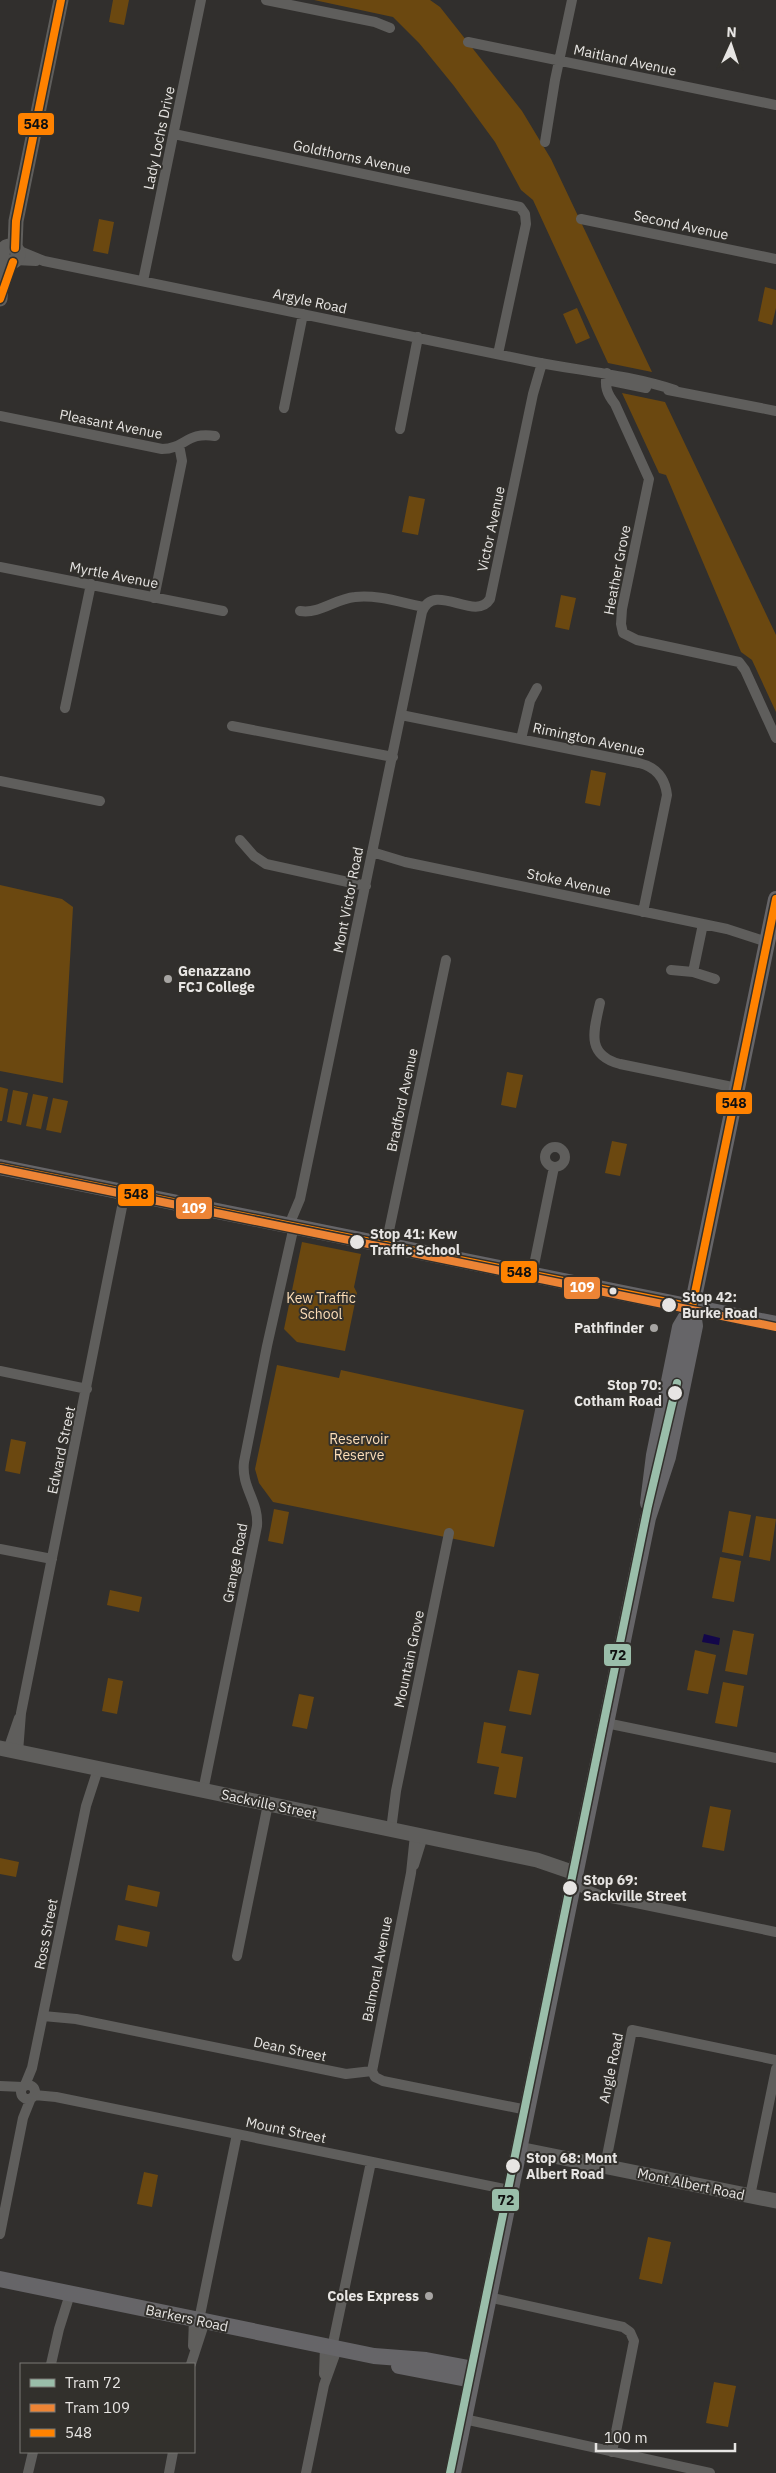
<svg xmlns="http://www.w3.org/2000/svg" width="776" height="2473" viewBox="0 0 776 2473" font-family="'IBM Plex Sans',sans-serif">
<rect width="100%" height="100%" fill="#312f2d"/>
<path fill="#6b4810" d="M113,0h16l-5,25 -15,-3z
M314,0h116l10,7 82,104 29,48 101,213 -44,-9 -75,-163 -12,-10 -26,-48 -41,-56 -35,-43 -26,-26z
M99,219l15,3 -6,32 -15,-3z
M765,287l11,3v18l-4,17 -14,-4z
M577,308l13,30 -14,6 -13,-30z
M622,393l43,9 111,233v77l-24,-52 -11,-8 -75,-177 -7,-2z
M409,496l16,3 -7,36 -16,-3z
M561,595l15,3 -7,32 -14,-3z
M591,770l15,3 -6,33 -15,-3z
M0,885l62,14 11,8 -10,176 -63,-12z
M507,1072l16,3 -7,33 -15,-3z
M0,1087l8,2 -6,32h-2z
M13,1090l15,3 -7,32 -14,-3z
M33,1094l15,3 -7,32 -15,-3z
M53,1098l15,3 -7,32 -15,-3z
M612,1141l15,3 -7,32 -15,-3z
M302,1242l59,12 -7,33 3,6 -12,58 -48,-9 -13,-13z
M277,1365l62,13 2,-8 183,40 -30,137 -221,-45 -14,-19 -4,-14z
M11,1439l15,3 -6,32 -15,-3z
M274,1509l15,3 -6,32 -15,-3z
M729,1511l22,4 -8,41 -21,-4z
M756,1516l20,3 -6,42 -21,-4z
M720,1557l21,4 -7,41 -22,-4z
M110,1590l32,7 -3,15 -32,-7z
M733,1630l21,4 -7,41 -22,-4z
M695,1650l21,5 -8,39 -21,-4z
M518,1670l21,4 -8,41 -22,-4z
M108,1678l15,3 -6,33 -15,-3z
M723,1682l21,4 -7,41 -22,-4z
M299,1694l15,3 -7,32 -15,-3z
M484,1722l22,4 -5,27 22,4 -7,41 -22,-4 5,-27 -22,-4z
M710,1806l21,4 -7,41 -22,-4z
M0,1858l19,4 -3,15 -16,-3z
M128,1885l32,7 -3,15 -32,-7z
M118,1925l32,7 -3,15 -32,-7z
M144,2172l14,3 -6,32 -15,-3z
M648,2237l23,5 -9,42 -23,-5z
M714,2382l22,4 -8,41 -22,-4z"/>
<path fill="#13074a" d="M704,1634l16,4 -1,7 -17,-3z"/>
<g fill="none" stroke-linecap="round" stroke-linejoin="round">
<path stroke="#5f5e5c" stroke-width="10" d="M266,0l109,22 15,6
M468,42l308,63
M174,134l346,73 5,7 1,10 -28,130
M545,142l10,-62 17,-80
M581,219l195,40
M0,248h3
M17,250l27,11 491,101c47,9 94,13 140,28
M15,260l21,1
M143,281l58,-281
M607,373c-3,13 0,21 8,31l34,75 -27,130 -1,15 2,9 14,7 102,22 6,8 31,68
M607,380l39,8
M668,390l108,21
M284,408l19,-94
M0,416l162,33c23,0 25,-18 53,-13
M400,429l18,-92
M0,567l223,44
M154,598l28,-137 -3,-16
M300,611c21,3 34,-12 55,-14 21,-3 48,6 69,10
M65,708l26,-124
M401,715l238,48c17,4 26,15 28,32l-24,117
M232,726l161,31
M521,739l9,-38 7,-13
M0,781l100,20
M240,840l14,16 12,8 100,22
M372,852l33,10 322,67 40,13
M671,970l22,2 22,7
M693,972l10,-48
M600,1003c-6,27 -15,52 20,61l117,24
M545 1157a10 10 0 1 1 20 0a10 10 0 1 1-20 0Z
M289,1225l11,-26 122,-587c12,-32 53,11 68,-13l43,-205 9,-31
M386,1245l60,-285
M532,1275l22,-108
M0,1371l87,18
M0,1549l52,10
M606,1723l170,35
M8,1750l11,-32
M18,1752l3,-39 104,-521
M203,1791l54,-265c2,-25 -16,-38 -13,-64l23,-116 27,-120
M391,1830l5,-39 53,-258
M414,1865l9,-29
M573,1884l29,12 174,36
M237,1956l31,-152
M43,2016l33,3 270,55 26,-3 3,6 8,4 144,29
M372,2071l39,-198 4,-38
M21 2092a7 7 0 1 1 14 0a7 7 0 1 1-14 0Z
M25,2085l7,-17 54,-262 12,-37
M0,2086l23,1
M34,2095l22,2 454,93
M605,2166l27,-136 144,30
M750,2196l26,-127
M0,2234l23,-116 8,-20
M488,2297l135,30 7,5 4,9 -22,111
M199,2320l38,-186
M193,2346l1,-27
M332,2348l39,-186
M51,2364l8,-35 11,-35
M191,2364l14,-43
M324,2374l1,-28
M464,2419l246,54
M28,2473l5,-21
M169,2473l4,-21
M306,2473l18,-88 13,-36"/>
<path stroke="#5f5e5c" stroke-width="15" d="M2 254a8 8 0 1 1 16 0a8 8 0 1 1-16 0Z
M15,248l1,-27 45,-221
M0,299l3,-40
M0,1748l494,103 43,9 38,13
M519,2149l257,52"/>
<path stroke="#666568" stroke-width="16" d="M0,1167l776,157
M648,1503l6,-48 26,-128 12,-20
M0,2279l374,77 52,4 48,9
M399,2366l73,14
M453,2473l195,-955 20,-61 27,-131 -3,-19 84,-408"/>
<g stroke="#32302c" stroke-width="11">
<path id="bus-1" d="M15,248l1,-27 45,-221
M0,299l13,-37
M0,1167l692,140
M692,1307l84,-408"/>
</g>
<use href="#bus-1" stroke="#ff8200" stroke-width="8"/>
<g stroke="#32302c" stroke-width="11">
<path id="tram-1" d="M450,2473l198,-967 29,-123"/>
</g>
<g stroke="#32302c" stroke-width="11">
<path id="tram-2" d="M0,1169l776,158"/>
</g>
<use href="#tram-1" stroke="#9abeaa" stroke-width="8"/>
<use href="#tram-2" stroke="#ed8435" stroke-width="8"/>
</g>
<g fill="#a7a5a3" stroke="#32302c" stroke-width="2">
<circle cx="168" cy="979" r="5"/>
<circle cx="654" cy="1328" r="5"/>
<circle cx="429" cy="2296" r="5"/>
</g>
<g fill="#e7e5e3" stroke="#32302c" stroke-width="2">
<circle cx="357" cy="1242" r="8"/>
<circle cx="613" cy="1291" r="4.5"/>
<circle cx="669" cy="1305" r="8"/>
<circle cx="675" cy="1393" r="8"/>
<circle cx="570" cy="1888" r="8"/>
<circle cx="513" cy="2166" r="8"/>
</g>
<g text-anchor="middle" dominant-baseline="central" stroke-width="4" stroke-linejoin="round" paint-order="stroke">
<g font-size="14" fill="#e7e5e3" stroke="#32302c">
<text transform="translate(625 60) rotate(12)">Maitland Avenue</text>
<text transform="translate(159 138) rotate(-78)">Lady Lochs Drive</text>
<text transform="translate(352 157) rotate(12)">Goldthorns Avenue</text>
<text transform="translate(681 225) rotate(12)">Second Avenue</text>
<text transform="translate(310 301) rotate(12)">Argyle Road</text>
<text transform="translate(111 424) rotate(11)">Pleasant Avenue</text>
<text transform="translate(491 529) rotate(-78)">Victor Avenue</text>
<text transform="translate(617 570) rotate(-79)">Heather Grove</text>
<text transform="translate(114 575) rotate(11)">Myrtle Avenue</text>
<text transform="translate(589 739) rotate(12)">Rimington Avenue</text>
<text transform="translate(569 882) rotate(12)">Stoke Avenue</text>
<text transform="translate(348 900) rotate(-79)">Mont Victor Road</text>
<text transform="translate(402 1100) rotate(-78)">Bradford Avenue</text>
<text transform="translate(61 1450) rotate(-78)">Edward Street</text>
<text transform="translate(235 1563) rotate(-79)">Grange Road</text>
<text transform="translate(409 1659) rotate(-78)">Mountain Grove</text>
<text transform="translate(269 1804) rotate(12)">Sackville Street</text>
<text transform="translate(46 1934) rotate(-79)">Ross Street</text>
<text transform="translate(377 1969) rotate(-79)">Balmoral Avenue</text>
<text transform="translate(290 2049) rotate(12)">Dean Street</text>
<text transform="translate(611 2068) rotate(-78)">Angle Road</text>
<text transform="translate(286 2130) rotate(12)">Mount Street</text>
<text transform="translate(691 2184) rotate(12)">Mont Albert Road</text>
<text transform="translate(187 2318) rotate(12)">Barkers Road</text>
</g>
<g font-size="14" font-weight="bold" fill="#e7e5e3" stroke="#32302c" text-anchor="end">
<text x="178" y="971" text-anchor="start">Genazzano<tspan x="178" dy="16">FCJ College</tspan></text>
<text x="644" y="1328">Pathfinder</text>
<text x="419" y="2296">Coles Express</text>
</g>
<g font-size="14" font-weight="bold" fill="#e7e5e3" stroke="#32302c" text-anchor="start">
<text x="370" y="1234">Stop 41: Kew<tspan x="370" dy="16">Traffic School</tspan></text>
<text x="682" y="1297">Stop 42:<tspan x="682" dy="16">Burke Road</tspan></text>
<text x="662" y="1385" text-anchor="end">Stop 70:<tspan x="662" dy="16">Cotham Road</tspan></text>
<text x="583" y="1880">Stop 69:<tspan x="583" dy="16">Sackville Street</tspan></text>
<text x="526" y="2158">Stop 68: Mont<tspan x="526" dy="16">Albert Road</tspan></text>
</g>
<g font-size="14" fill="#fcddb7" stroke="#32302c">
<text x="321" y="1298">Kew Traffic<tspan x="321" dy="16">School</tspan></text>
<text x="359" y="1439">Reservoir<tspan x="359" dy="16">Reserve</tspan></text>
</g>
</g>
<g stroke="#32302c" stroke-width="2">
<rect x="17" y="112" width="38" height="24" rx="5" fill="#ff8200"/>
<rect x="715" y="1091" width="38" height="24" rx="5" fill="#ff8200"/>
<rect x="117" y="1183" width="38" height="24" rx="5" fill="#ff8200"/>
<rect x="175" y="1196" width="38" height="24" rx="5" fill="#ed8435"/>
<rect x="500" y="1260" width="38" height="24" rx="5" fill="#ff8200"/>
<rect x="563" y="1276" width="38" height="24" rx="5" fill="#ed8435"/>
<rect x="603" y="1643" width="29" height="24" rx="5" fill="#9abeaa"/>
<rect x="491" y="2188" width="29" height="24" rx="5" fill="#9abeaa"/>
</g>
<g font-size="14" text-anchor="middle" font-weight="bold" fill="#fff">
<text x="194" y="1213">109</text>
<text x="582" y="1292">109</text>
</g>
<g font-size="14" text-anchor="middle" font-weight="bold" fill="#111">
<text x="36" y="129">548</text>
<text x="734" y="1108">548</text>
<text x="136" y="1199">548</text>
<text x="519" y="1277">548</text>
<text x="618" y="1660">72</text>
<text x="506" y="2205">72</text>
</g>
<rect x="20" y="2363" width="175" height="90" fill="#32302c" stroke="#7a7875"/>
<rect x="30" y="2379" width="25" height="8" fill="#9abeaa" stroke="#7a7875"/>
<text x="65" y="2388" font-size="15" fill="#e7e5e3">Tram 72</text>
<rect x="30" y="2404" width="25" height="8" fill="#ed8435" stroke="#7a7875"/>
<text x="65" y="2413" font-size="15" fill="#e7e5e3">Tram 109</text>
<rect x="30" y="2429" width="25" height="8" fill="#ff8200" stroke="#7a7875"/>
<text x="65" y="2438" font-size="15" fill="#e7e5e3">548</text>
<g transform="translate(731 45) rotate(3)" stroke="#32302c" stroke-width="4" paint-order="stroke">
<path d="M0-4L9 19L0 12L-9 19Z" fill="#e7e5e3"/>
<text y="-8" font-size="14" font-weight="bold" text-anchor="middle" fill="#e7e5e3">N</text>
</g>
<path d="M596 2443v8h139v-8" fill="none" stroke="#e7e5e3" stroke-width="2.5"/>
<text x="604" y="2443" font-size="15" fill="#e7e5e3" stroke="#32302c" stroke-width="4" paint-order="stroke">100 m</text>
</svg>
